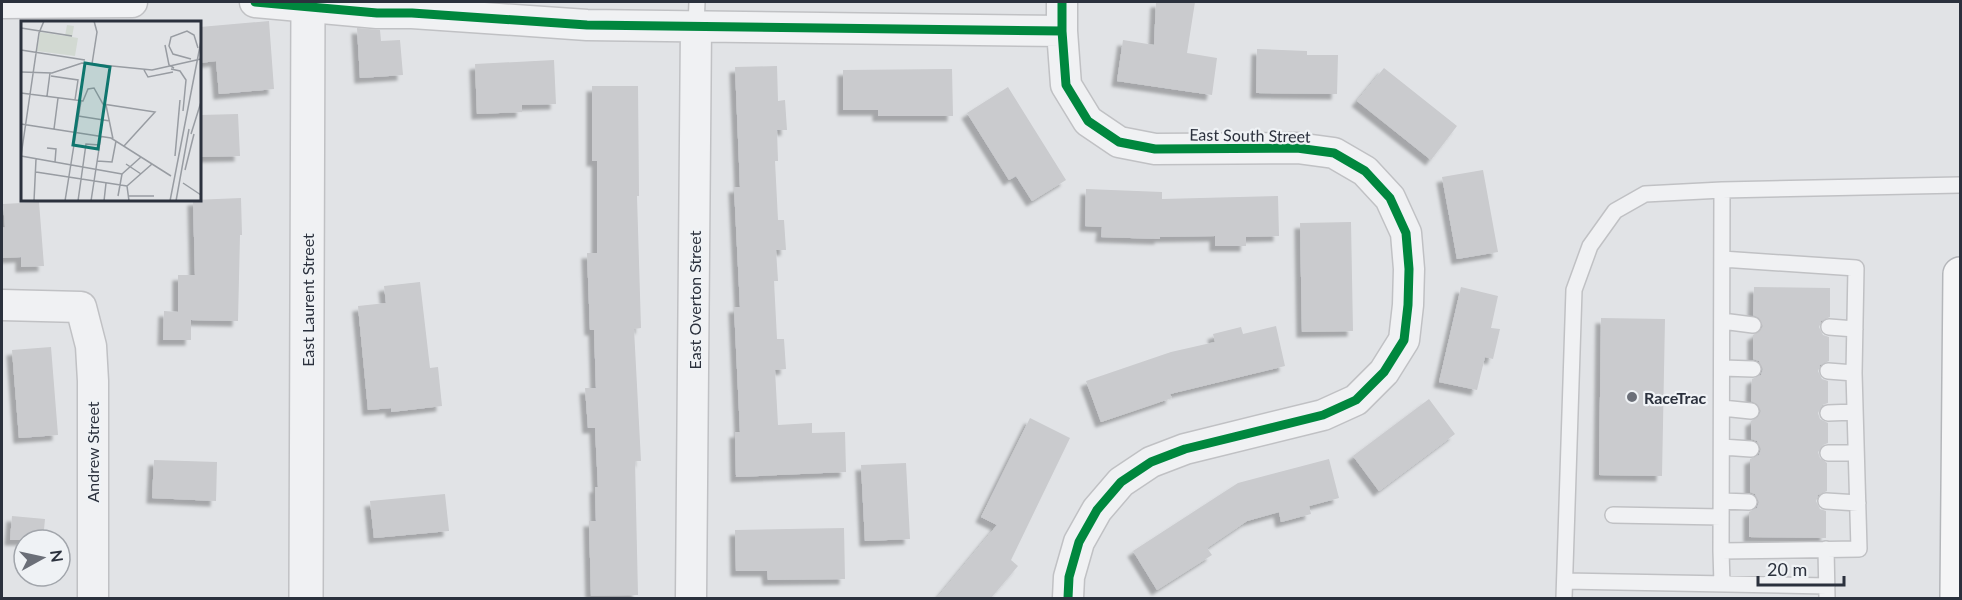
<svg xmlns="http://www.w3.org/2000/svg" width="1962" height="600" viewBox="0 0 1962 600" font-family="Lato,sans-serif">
<defs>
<filter id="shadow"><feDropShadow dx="-5.5" dy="5.5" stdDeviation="1.5" flood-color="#0004"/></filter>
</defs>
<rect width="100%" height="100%" fill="#e1e3e6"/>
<path fill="#cacbce" filter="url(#shadow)" d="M1156,2h39l-8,51 30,5 -5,37 -95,-14 6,-41 31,5z
M269,21l5,68 -55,5 -3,-33 -16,2v-36z
M357,28l23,2 1,11 19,-1 3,35 -43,3z
M1257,49l50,2v4h31l-1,39 -81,-1z
M554,60l2,44 -34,1v7l-45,2 -2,-50z
M777,66l1,35 7,-1 2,30h-10l1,31h-3l3,59h6l2,30h-10l2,31h-4l3,58h7l2,30 -11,1 3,55 34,-2v10l33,-1 1,40 -110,5 -1,-45h5l-6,-125h6l-6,-120h6l-5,-120z
M1384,68l73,58 -26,34 -74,-59z
M952,69l1,47h-75v-6h-35v-40z
M592,86h46l1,110h-2l4,132 -7,1 7,132h-6l3,134 -47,1 -2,-75h7l-1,-34h3l-3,-59h-7l-3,-40h11l-2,-58h-4l-3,-77h10v-92h-5z
M1008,87l58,93 -34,21 -16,-25 -7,4 -42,-67z
M238,114l2,42 -40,1v-42z
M1483,170l15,82 -41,7 -15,-82z
M1086,189l76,3v7l116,-3 1,40 -33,1v9h-31v-10l-55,1v2l-59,-2 1,-10 -17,-1z
M241,198l1,37h-2l-2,86 -47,-1v20h-28l1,-29 14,1v-37h17l-2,-75z
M39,202l5,64 -23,1v-10l-19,1v-30l3,-1 -2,-23z
M1351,222l2,109 -51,1 -2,-109z
M420,282l10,86 8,-1 4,39 -51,6v-4l-23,2 -10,-104 28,-3 -2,-17z
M1461,287l37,9 -7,32 9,1 -7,30 -8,-2 -8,33 -38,-8z
M1754,287l76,1v29l-9,4 -2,6 4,8 6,2v24l-9,4 -2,6 4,8 6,2v22l-6,2 -4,8 2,6 8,4v20l-5,2 -5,7 2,6 7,5v28l-9,4 -2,6 4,8 6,2v27l-77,-1v-25l8,-4 2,-6 -4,-8 -5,-2v-33l9,-4 2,-6 -4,-8 -6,-2v-18l7,-4 3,-6 -4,-7 -6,-3 1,-22 9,-4 2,-6 -4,-8 -6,-2v-24l7,-4 3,-5 -4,-8 -6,-3z
M1601,318l64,1 -3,157 -63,-1z
M1276,326l9,40 -115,28 2,4 -71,24 -15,-41 85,-29 44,-10 -2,-8 28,-7 2,7z
M51,347l7,88 -39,3 -7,-88z
M1429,399l26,35 -76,57 -26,-35z
M1030,418l40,20 -59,122 7,6 -27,32h-54l60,-73 -16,-8z
M1329,459l10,39 -30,8 2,8 -30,8 -2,-10 -32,9 -40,27 5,7 -55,35 -24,-39 105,-68z
M154,460l63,2 -1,39 -64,-3z
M906,463l4,76 -45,2 -4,-76z
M445,494l4,37 -75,7 -4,-37z
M12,516l33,3 -2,21h-33z
M844,528l1,51 -77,1 -1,-9h-31l-1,-41z"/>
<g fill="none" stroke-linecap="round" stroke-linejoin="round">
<g stroke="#c0c1c4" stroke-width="18">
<path id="service" d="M696,26l1,-24
M1722,259l134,9 -2,105 5,176 -138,2c1,-121 1,-241 1,-361
M1722,321l31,4
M1829,327l26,2
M1723,368l30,1
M1828,371l26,2
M1722,408l29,3
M1828,413l27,-1
M1722,447l29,2
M1828,453h28
M1722,501l27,1
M1826,501l32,2
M1613,515l108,2
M1826,549l1,49
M1721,551l1,33
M1565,581l262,5
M1564,598l10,-308 16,-44 25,-35 30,-17 77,-4 238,-5"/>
</g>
<g stroke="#c0c1c4" stroke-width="33">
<path id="minor" d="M255,2l122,11h35l175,12 475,6
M1062,2v29l4,54 22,36 31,21 36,7 142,-1 37,5 31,18 25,27 16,35 3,36 -1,36 -4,35 -20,32 -28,28 -33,15 -138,34 -34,13 -30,20 -24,28 -18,32 -10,35 -1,21
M2,3l130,-1
M2,305l79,2 10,39 2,35v217
M691,598l5,-572"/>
</g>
<g stroke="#c0c1c4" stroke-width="36">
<path id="tertiary" d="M306,598l2,-596"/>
</g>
<g stroke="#b4b6ba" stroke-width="36">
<path id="trunk" d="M1957,598l3,-324"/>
</g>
<use href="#service" stroke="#f0f1f3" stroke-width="15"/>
<use href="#minor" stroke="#f0f1f3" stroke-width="30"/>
<use href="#tertiary" stroke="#f0f1f3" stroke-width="33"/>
<use href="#trunk" stroke="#f5f5f6" stroke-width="33"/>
<g stroke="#eff2f5" stroke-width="13">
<path id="cycleway" d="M255,2l122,11h35l175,12 475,6
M1062,2v29l4,54 22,36 31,21 36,7 142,-1 37,5 31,18 25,27 16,35 3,36 -1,36 -4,35 -20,32 -28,28 -33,15 -138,34 -34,13 -30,20 -24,28 -18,32 -10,35 -1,21"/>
</g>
<use href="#cycleway" stroke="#00873e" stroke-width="9"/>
</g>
<circle fill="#6b6f78" stroke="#eff2f5" stroke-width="2" cx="1632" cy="397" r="6"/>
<g text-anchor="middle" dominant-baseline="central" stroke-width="4.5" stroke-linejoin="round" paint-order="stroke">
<g font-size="16" fill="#2b313d" stroke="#eff2f5">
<text transform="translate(1250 135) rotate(1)">East South Street</text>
<text transform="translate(307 300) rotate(-90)">East Laurent Street</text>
<text transform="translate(694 300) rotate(-90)">East Overton Street</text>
<text transform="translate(92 452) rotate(-90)">Andrew Street</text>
</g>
<g font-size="16" font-weight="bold" fill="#2b313d" stroke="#eff2f5" text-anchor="start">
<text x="1644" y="397">RaceTrac</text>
</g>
</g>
<g transform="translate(21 21)">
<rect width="180" height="180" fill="#e1e3e6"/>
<path d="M46,4l7,1 -2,11 6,1 -3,18 -38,-5 3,-19 25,4z" fill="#d2d9d2"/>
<path fill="none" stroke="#989ca2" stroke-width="1.5" d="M0,7l51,8M144,24l4,20 5,3M0,29l64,10M170,38l-18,-5 -4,-8 2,-9 16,-6 7,4 4,13M71,43l5,-32 -3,-11M150,48l9,2 6,9 -3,31M123,49l4,7 25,-5M0,51l31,1 30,-10 70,7 49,-11M30,55l27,4 -3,20M0,72l62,8 5,-12 6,-1 9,16 52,8 -31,34M26,75l3,-23M85,84l7,34M57,95l32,5M0,103l90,14 60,38M33,108l4,-31M170,113l10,-32M26,127l9,1 -1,13M0,135l18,-123 5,-12M0,135l101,18M154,135l5,-56M76,140l15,1 4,-21M105,143l15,10M164,149l9,-36M15,151l91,14M101,153l19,-17M162,162l18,12M97,175l4,-22M107,175h26M13,180l2,-42M44,180l16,-100M57,180l8,-57 14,1M70,180l10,-65M83,180l2,-18M108,180l-2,-15 25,-22M149,180l31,-160M155,180l13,-72"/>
<path fill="#0f766e" fill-opacity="0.15" stroke="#0f766e" stroke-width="3" d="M64,42l25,4 -12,82 -25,-4z"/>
<rect width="180" height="180" fill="none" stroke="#2b313d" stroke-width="3"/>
</g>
<rect width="1962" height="600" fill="none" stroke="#2b313d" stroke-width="6"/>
<g transform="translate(42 558) rotate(82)"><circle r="28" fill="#eff2f5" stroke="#a1a5ab" stroke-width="1.5"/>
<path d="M0-4.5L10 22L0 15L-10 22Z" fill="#6b6f78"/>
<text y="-9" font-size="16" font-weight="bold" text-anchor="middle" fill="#2b313d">N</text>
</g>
<path d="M1758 576v9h86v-9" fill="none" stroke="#2b313d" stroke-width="3"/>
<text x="1767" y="576" font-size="18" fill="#2b313d" stroke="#eff2f5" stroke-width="4.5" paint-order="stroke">20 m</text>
</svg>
